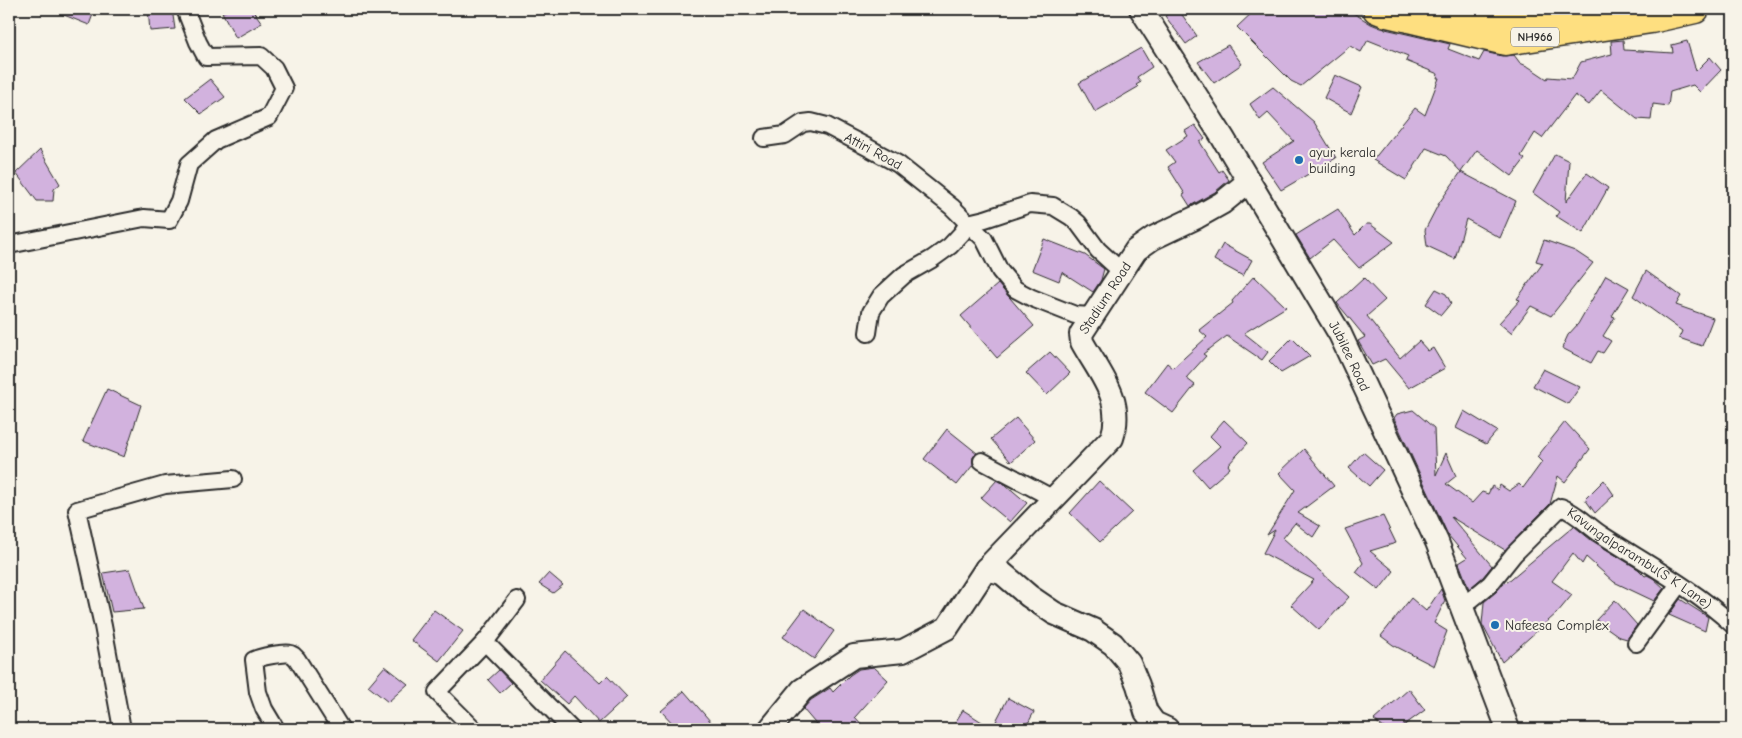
<svg xmlns="http://www.w3.org/2000/svg" width="1742" height="738" viewBox="0 0 1742 738" font-family="'Comic Neue',sans-serif">
<rect width="100%" height="100%" fill="#f7f3e8"/>
<filter id="ink" filterUnits="userSpaceOnUse"><feTurbulence type="fractalNoise" baseFrequency=".02" numOctaves="2"/><feDisplacementMap in="SourceGraphic" scale="10" xChannelSelector="R" yChannelSelector="G"/><feConvolveMatrix kernelMatrix="1 2 1 2 8 2 1 2 1" color-interpolation-filters="sRGB"/></filter>
<g filter="url(#ink)">
<path fill="#d2b2de" stroke="#2b2b2b" d="M49,9h46l-6,16z
M148,9h24l3,20 -25,2z
M232,9h20l10,14 -26,15 -14,-26z
M1175,9h3l19,27 -11,8 -21,-28z
M1256,9h91l24,15 10,4 69,16 -2,5 31,12 5,-9 18,4 12,-1 6,8 9,4 18,12 1,-2 24,2 9,-17 31,-8 -1,-13h2l10,-1 1,10 49,3 -1,-8 15,-4 9,30 14,-14 11,13 -21,22 -7,-7 -23,7 -2,14 -15,-2 -2,16 -14,-1 -36,-29 -12,15 -14,-10 -33,43 -7,-5 -14,23 4,3 -13,17 -35,-26 -16,22 -15,-16 -20,-8 -20,32 -33,-20 42,-52 10,7 14,-37h-2l1,-4 -32,-13 2,-5 -40,-16 -7,12 -11,-6 -49,40 -10,-5 -54,-54z
M1228,45l14,19 -28,19 -16,-21z
M1141,48l11,19 -15,10 4,5 -5,3 2,2 -43,25 -16,-29z
M1335,75l27,12 -11,26 -27,-15z
M210,79l15,18 -24,17 -16,-16z
M1273,87l41,35 22,36 -55,32 -19,-28 32,-21 -26,-28 -8,7 -10,-16z
M1195,125l10,14 -5,3 8,13 11,17 3,-2 7,10 -14,12 -25,14 -7,-11 2,-1 -17,-27 7,-5 -9,-12 22,-14 -3,-5z
M40,150l20,34 -6,5 -1,12h-16l-21,-28z
M1555,154l14,7 -3,41 21,-29 21,15 -25,45 -27,-17 3,-4 -26,-19z
M1461,172l55,29 -16,37 -34,-19 -11,40 -28,-13 -2,-16 14,-27z
M1338,209l17,26 11,-11h4l24,18 -35,26 -26,-28 -23,18 -14,-23z
M1044,239l41,16 19,14 -3,11 -8,12 -31,-20 -3,9 -27,-11z
M1544,240l31,11 18,12 -42,53 -20,-10 -20,27 -12,-10 21,-23 -3,-1 26,-36 -7,-2z
M1223,244l29,16 -9,16 -29,-16z
M1646,271l35,25 -5,9 37,13 -11,28 -23,-8 3,-7 -49,-35z
M1606,275l23,13 -17,28 3,1 -12,19 8,5 -8,12 -5,-2 -7,12 -29,-15 6,-13 10,-11z
M1254,276l32,31 -42,26 24,19 -6,8 -35,-24 -24,18 3,2 -20,22 9,7 -22,28 -28,-21 22,-29 6,5 34,-31 -8,-7 34,-27 -1,-2z
M1364,278l21,22 -18,16 33,42 19,-17 9,10 5,-3 12,20 -36,20 -24,-29 -13,6 -14,-24 7,-4 -28,-34z
M998,284l36,42 -37,32 -36,-42z
M1436,289l10,5 5,9 -10,12 -15,-11z
M1292,338l18,18 -29,17 -12,-12z
M1050,352l20,21 -23,22 -21,-22z
M1543,369l37,18 -12,17 -35,-18z
M107,389l34,16 -17,52 -41,-16z
M1413,410l21,18 2,47 10,-22 10,23 -10,8 26,19 10,-11 6,2 4,-8 6,4 2,-5 9,6 10,-7 4,4 19,-26 -5,-5 28,-35 25,27 -25,33 -7,-6 -8,28 -45,46 -54,-33 41,49 -9,11 -14,12 -10,-26 8,-5 -19,-23 -54,-117 3,-4z
M1464,411l33,20 -11,13 -30,-16z
M1016,418l19,22 -24,22 -20,-23z
M1224,420l24,23 -20,22 2,3 -22,19 -15,-17 27,-24 -10,-10z
M947,429l30,24 -4,4v8l-16,20 -33,-26z
M1304,449l30,37 -36,27 22,13 -7,11 -18,-14 -12,15 66,59 -30,33 -28,-25 23,-25 -51,-27 12,-23 -8,5 28,-45 -16,-17z
M1363,452l20,18 -14,16 -20,-18z
M997,480l9,5 21,18 -17,19 -29,-24z
M1604,480l10,15 -19,18 -10,-14z
M1099,481l33,31 -32,30 -30,-29z
M1383,516l13,27 -26,8 24,20 -15,19 -23,-18 7,-9 -18,-34z
M1574,526l17,14 47,29 7,7 2,-1 6,3 11,10 -10,13 -40,-19 -28,-25 -4,7 -9,-11 -21,28 20,14 -15,18 -55,49 -20,-38 2,-22 12,-10 9,-10 1,1z
M130,569l14,40 -32,3 -9,-39z
M549,573l14,12 -10,8 -14,-9z
M1441,589l4,12 -11,22 13,8 -13,35 -41,-21 -12,-9 30,-38 15,13z
M1680,599l28,18 -3,14 -36,-16z
M1615,600l22,25 -10,14 -7,-2 -24,-17z
M804,609l30,22 -20,28 -31,-22z
M434,610l29,21 -24,30 -28,-21z
M565,651l35,32 7,-7 20,21 -28,26 -25,-27 -7,8 -27,-24z
M385,666l23,18 -20,18 -20,-16z
M874,667l14,13 -33,37 11,12h-46l-17,-20 8,-9 19,-12 3,4 17,-17 9,-6z
M499,670l12,13 -11,10 -12,-13z
M1409,689l16,21 -26,19h-14l-11,-9z
M684,691l27,31 -9,7h-24l-17,-18z
M1008,698l26,14 -9,17h-14l-15,-8z
M963,710l30,19h-42z"/>
<g fill="none" stroke-linecap="round" stroke-linejoin="round">
<g stroke="#2b2b2b" stroke-width="20">
<g id="street">
<path id="s1" d="M764,138l21,-3 18,-12 8,-1 16,4 40,21 31,17 54,43 32,32 16,32 15,18 17,9 43,17 17,1"/>
<path d="M9,245l135,-27 25,2 10,-19 10,-37 27,-24 53,-23 15,-29 -10,-20 -13,-12 -55,1 -8,-15 -13,-33"/>
<path d="M868,333l3,-21 10,-16 23,-21 28,-16 18,-13 12,-13 6,-10 17,-4 45,-15 23,2 18,11 7,6 20,27 23,21"/>
<path d="M982,461l72,38"/>
<path id="s2" d="M1462,607l28,-23 24,-30 47,-47c16,6 27,19 41,28 45,29 92,54 131,90"/>
<path d="M485,642l86,87"/>
<path d="M1636,643l43,-59"/>
<path d="M122,729l-19,-103 -26,-116 88,-25 68,-6"/>
<path d="M276,729l-12,-20 -6,-17 -4,-32c6,-3 30,-8 37,-6 3,1 4,3 6,5l44,70"/>
<path d="M474,729l-37,-37 48,-50 32,-42"/>
</g>
</g>
<g stroke="#2b2b2b" stroke-width="26">
<g id="secondary">
<path id="s3" d="M1141,9l82,129 117,196 97,208 71,187"/>
<path d="M986,569l16,4 27,23 25,17 39,17 20,14 16,19 9,22 8,27 8,11 13,6"/>
<path id="s4" d="M770,729l32,-39 52,-34 49,-5 44,-23 39,-59 126,-131c13,-38 -13,-65 -30,-96l-1,-8 55,-84 17,-12 44,-21 25,-14 27,-22"/>
</g>
</g>
<g stroke="#2b2b2b" stroke-width="31">
<path id="highway" d="M1377,9l10,4 118,28 146,-22 44,-10
M1454,9l44,10 80,-10"/>
</g>
<use href="#street" stroke="#f7f3e8" stroke-width="16"/>
<use href="#secondary" stroke="#f7f3e8" stroke-width="22"/>
<use href="#highway" stroke="#fedf80" stroke-width="28"/>
</g>
</g>
<g fill="#1f6fb2" stroke="#f7f3e8" stroke-width="2">
<circle cx="1299" cy="160" r="5"/>
<circle cx="1495" cy="625" r="5"/>
</g>
<g text-anchor="middle" dominant-baseline="central" stroke-width="4" stroke-linejoin="round" paint-order="stroke">
<rect fill="#f7f3e8" stroke="#686764" stroke-width="1" x="1511" y="27.5" width="48" height="19" rx="4"/>
<g font-size="12" font-weight="bold" fill="#2b2b2b">
<text x="1535" y="37">NH966</text>
</g>
<g font-size="14" fill="#2b2b2b" stroke="#f7f3e8">
<text stroke="none"><textPath href="#s1" startOffset="120">Attiri Road</textPath></text>
<text stroke="none"><textPath href="#s4" startOffset="620">Stadium Road</textPath></text>
<text stroke="none"><textPath href="#s3" startOffset="405">Jubilee Road</textPath></text>
<text stroke="none"><textPath href="#s2" startOffset="235">Kavungalparambu(S K Lane)</textPath></text>
</g>
<g font-size="14" fill="#2b2b2b" stroke="#f7f3e8" text-anchor="start">
<text x="1309" y="152">ayur kerala<tspan x="1309" dy="16">building</tspan></text>
<text x="1505" y="625">Nafeesa Complex</text>
</g>
</g>
<rect width="1742" height="738" fill="none" stroke="#f7f3e8" stroke-width="30"/>
<rect x="15" y="15" width="1712" height="708" fill="none" stroke="#2b2b2b" stroke-width="2" filter="url(#ink)"/>
</svg>
